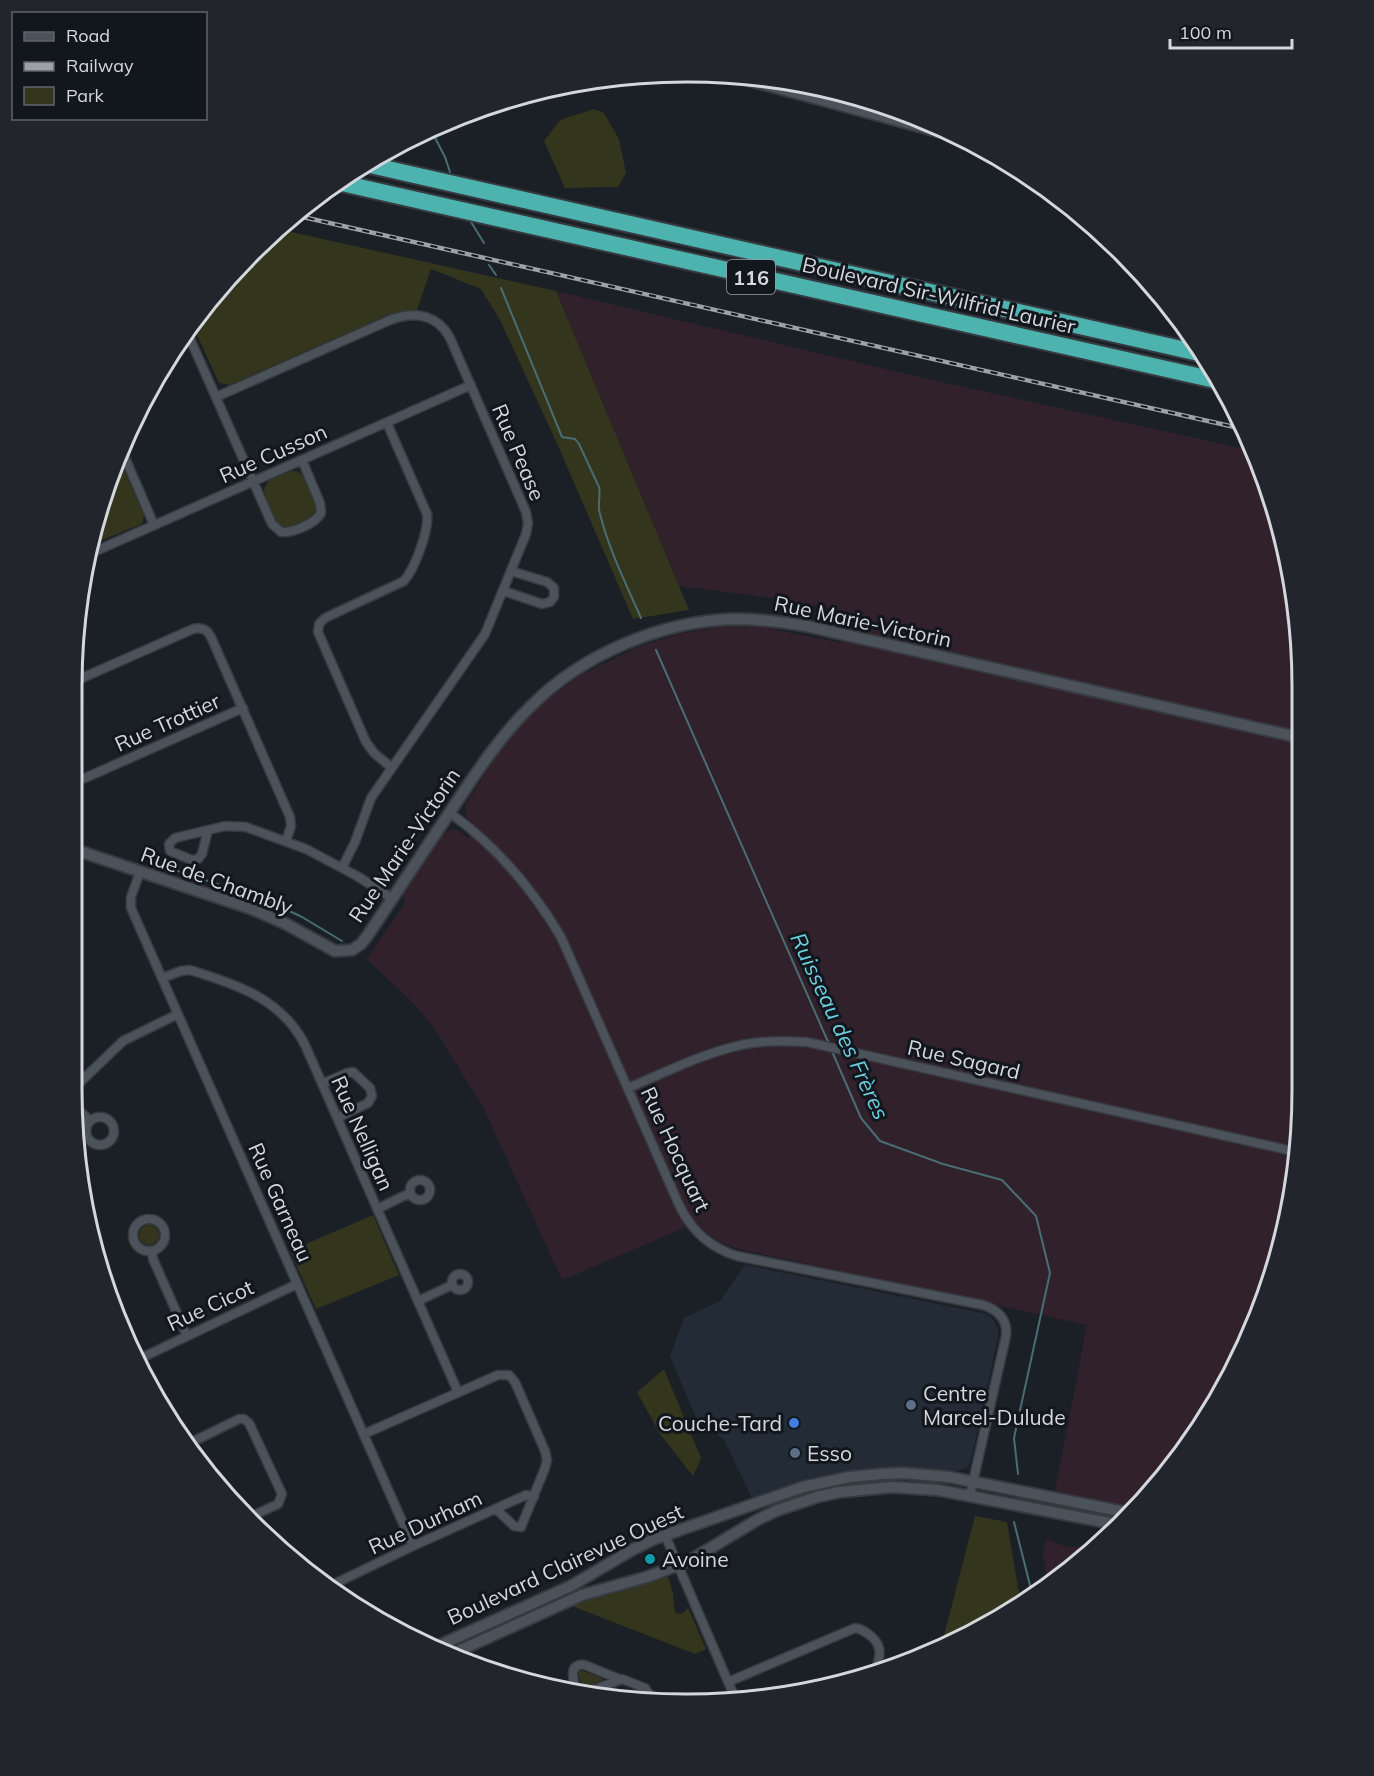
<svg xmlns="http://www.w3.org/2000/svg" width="1374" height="1776" viewBox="0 0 1374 1776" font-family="Mulish,sans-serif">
<rect width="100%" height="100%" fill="#1b2027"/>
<path fill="#232b36" d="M745,1265l238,48 8,4 7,11v9l-27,123 -4,8 -11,3 -55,-4 -42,2 -45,8 -62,21 -28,-58 -28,-22 -26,-62 14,-38 36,-17z"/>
<path fill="#31212b" d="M556,291l372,88 322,71 19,39 28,118v563l-42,154 -56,106 -64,78 -80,-17 32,-166 -352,-77 -21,-9 -18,-16 -134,57 -78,-171 -46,-75 -20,-26 -51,-49 37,-55 1,-5 -3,-3 40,-60 6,-5 6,-2 5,2 9,7 9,-10 -10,-10 -2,-13 34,-53 29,-34 20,-19 33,-24 57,-28 41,-13 40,-7h42l81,16 6,-31 -75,-14 -94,-12z
M1046,1539l21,8 28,-1 -48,39 -4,-33z"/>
<path fill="#33351c" d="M594,109l10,4 15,26 7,34 -8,14 -53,1 -21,-47 16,-21z
M278,229l278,62 133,319 -56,9 -74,-171 -59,-128 -19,-31 -50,-20 -14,41h-10l-19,5 -159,70 -10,-2 -27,-59 7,-11z
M119,459l25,57 -2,8 -42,17 -3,-2 -4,-12z
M291,471c11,-1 12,5 16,13 3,7 8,15 9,22 1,11 -24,23 -34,20 -8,-3 -17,-29 -18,-37l5,-9z
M373,1215l26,60 -83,34 -26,-58z
M139 1235a10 10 0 1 1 20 0a10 10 0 1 1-20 0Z
M664,1369l37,89 -8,18 -33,-42 -23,-42z
M975,1516l32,6 14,83 -80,42z
M668,1577l5,15 2,21 7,1 6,-6 18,41 -11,5 -123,-48 32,-12z
M580,1670l22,8 1,2 -20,8 -5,-14z"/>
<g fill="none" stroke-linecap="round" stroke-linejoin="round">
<path stroke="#4a6d74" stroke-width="2" d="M431,130l14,27 5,15
M471,222l13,21
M489,265l7,10
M501,288l61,149 13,2 4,5 20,43c2,9 -2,18 1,27 9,36 26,70 41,104
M656,650l173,394
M178,871l88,29 36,17 40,24
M831,1049l30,69 19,23 63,23 59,16 34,36 14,57 -36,165 4,36
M1014,1522l19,75"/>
<g stroke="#373b41" stroke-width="11">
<path id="minor" d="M187,332l85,192 9,8c12,1 34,-8 40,-19l-1,-10 -18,-43
M216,397l174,-77c24,-9 47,-6 60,18l76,174 2,11 -2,11 -41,100 -114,164 -16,44 -13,26
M387,423l40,91c2,17 -12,54 -23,67l-79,37 -6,6 -1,8 48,110 8,11 18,15
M122,451l32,74
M91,539l5,11
M89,554l382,-169
M504,591l38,13 8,-2 4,-5v-9l-7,-6 -36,-11
M73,682l120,-53c8,-2 14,0 18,8l79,180 1,9 -5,15
M73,776l5,3 7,-1 158,-70
M450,813c45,32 83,77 111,124l119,270c12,24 31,41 57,49l246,49c15,5 25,14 23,31l-36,159
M208,830l-6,24 -4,5 -6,1 -22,-9 -1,-7 6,-6 50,-12 21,1 60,22 51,27 35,22
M140,872l-9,25v11l282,638
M162,978l19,-7 9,-1c46,14 92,29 115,75l153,347
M322,1084l25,-11 6,-1 17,16 2,8 -4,7 -31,15
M628,1088c36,-15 71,-33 109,-42 23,-6 47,-5 70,-4l490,110
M72,1090l51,-49 55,-27
M74,1105l16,16
M86 1131a14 14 0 1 1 28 0a14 14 0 1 1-28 0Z
M410 1190a10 10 0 1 1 20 0a10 10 0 1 1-20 0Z
M377,1209l33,-16
M133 1235a16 16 0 1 1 32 0a16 16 0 1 1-32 0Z
M152,1251l1,8 34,77
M452 1282a8 8 0 1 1 16 0a8 8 0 1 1-16 0Z
M418,1301l34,-16
M139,1359l158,-75
M364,1434l134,-59h11l6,7 30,69 2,9 -2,8 -24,59 -7,-1 -18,-17
M190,1443l49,-24h5l5,4 33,71 -4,10 -30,14
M665,1535l70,163
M332,1585l81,-39 113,-51 8,2
M728,1682l127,-54c7,1 11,4 17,9 12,11 7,22 3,36
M576,1689c-3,-10 -8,-26 9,-24l34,14
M591,1691l31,-12 23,9 7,11"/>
</g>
<g stroke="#373b41" stroke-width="14">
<path id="tertiary" d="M733,76l222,60
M73,849l179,60 34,15 49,27 17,-1 9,-6 7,-9c29,-43 57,-86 86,-129 24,-36 47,-71 78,-101 51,-51 130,-84 202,-86 24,0 48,3 72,7l491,111
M438,1646l133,-60 61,-36 22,-11 149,-52 46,-10 33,-3 21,-1 46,4 181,36
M454,1653l128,-58 65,-18 42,-16 68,-41 21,-10 39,-13 23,-5 52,-5 46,3 182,35"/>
</g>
<g stroke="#373b41" stroke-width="20">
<path id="motorway" d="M366,164l837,190
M337,182l878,198"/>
</g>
<use href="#minor" stroke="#4c525a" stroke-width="8"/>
<use href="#tertiary" stroke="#4c525a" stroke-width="10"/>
<use href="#motorway" stroke="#4cb3ae" stroke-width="16"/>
<g stroke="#9ca1a6" stroke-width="4.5">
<path id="rail" d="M294,215l945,213"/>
</g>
<use href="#rail" stroke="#12171d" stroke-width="2" stroke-dasharray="7" stroke-linecap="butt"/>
</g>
<g fill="#5c6f8a" stroke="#12171d" stroke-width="2">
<circle cx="911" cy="1405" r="6"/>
<circle cx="795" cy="1453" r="6"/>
</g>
<circle fill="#3f7fe0" stroke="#12171d" stroke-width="2" cx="794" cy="1423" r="6"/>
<circle fill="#0f9aa8" stroke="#12171d" stroke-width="2" cx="650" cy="1559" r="6"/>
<g text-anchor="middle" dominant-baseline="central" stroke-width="6" stroke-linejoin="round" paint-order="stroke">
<rect fill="#12171d" stroke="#9a9ea3" stroke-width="1.5" x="727" y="260" width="48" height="34" rx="4.5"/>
<g font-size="20" font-weight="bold" fill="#d4d8dd">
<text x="751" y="277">116</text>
</g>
<g font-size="21" fill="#d4d8dd" stroke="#12171d">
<text transform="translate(939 295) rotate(13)">Boulevard Sir-Wilfrid-Laurier</text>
<text transform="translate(519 452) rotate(67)">Rue Pease</text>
<text transform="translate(273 453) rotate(-24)">Rue Cusson</text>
<text transform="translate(863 621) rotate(12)">Rue Marie-Victorin</text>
<text transform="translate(167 722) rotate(-24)">Rue Trottier</text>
<text transform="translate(404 845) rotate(-56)">Rue Marie-Victorin</text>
<text transform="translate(217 880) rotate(20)">Rue de Chambly</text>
<text transform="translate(964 1059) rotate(13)">Rue Sagard</text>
<text transform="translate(363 1133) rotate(66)">Rue Nelligan</text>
<text transform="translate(676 1149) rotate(65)">Rue Hocquart</text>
<text transform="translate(281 1202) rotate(66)">Rue Garneau</text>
<text transform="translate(210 1305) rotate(-25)">Rue Cicot</text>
<text transform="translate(425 1522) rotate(-25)">Rue Durham</text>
<text transform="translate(565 1564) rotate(-25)">Boulevard Clairevue Ouest</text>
</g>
<g font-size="21" fill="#d4d8dd" stroke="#12171d" text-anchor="start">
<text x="923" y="1393">Centre<tspan x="923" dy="24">Marcel-Dulude</tspan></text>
<text x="782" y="1423" text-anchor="end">Couche-Tard</text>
<text x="807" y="1453">Esso</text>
<text x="662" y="1559">Avoine</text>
</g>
<g font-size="22" font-style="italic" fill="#6fd0e2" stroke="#12171d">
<text transform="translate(840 1026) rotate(65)">Ruisseau des Frères</text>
</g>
</g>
<path d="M0 0H1374V1776H0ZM686 82H688A604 604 0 0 1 1292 686V1090A604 604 0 0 1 688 1694H686A604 604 0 0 1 82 1090V686A604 604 0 0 1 686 82Z" fill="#22262c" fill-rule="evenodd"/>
<path fill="none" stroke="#d4d8dd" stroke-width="3" d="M686 82H688A604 604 0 0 1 1292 686V1090A604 604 0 0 1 688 1694H686A604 604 0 0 1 82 1090V686A604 604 0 0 1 686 82Z"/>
<rect x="12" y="12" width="195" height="108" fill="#12171d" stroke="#60646a" stroke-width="1.5"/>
<rect x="24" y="32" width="30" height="9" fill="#4c525a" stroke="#60646a" stroke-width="1.5"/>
<text x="66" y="42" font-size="18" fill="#d4d8dd">Road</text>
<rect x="24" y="62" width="30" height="9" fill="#9ca1a6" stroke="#60646a" stroke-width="1.5"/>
<text x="66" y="72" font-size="18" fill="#d4d8dd">Railway</text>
<rect x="24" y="87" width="30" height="18" fill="#33351c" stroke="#60646a" stroke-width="1.5"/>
<text x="66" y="102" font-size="18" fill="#d4d8dd">Park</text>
<path d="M1170 39v9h122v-9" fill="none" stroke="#d4d8dd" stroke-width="3"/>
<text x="1179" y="39" font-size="18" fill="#d4d8dd" stroke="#12171d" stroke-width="4.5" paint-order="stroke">100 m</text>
</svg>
